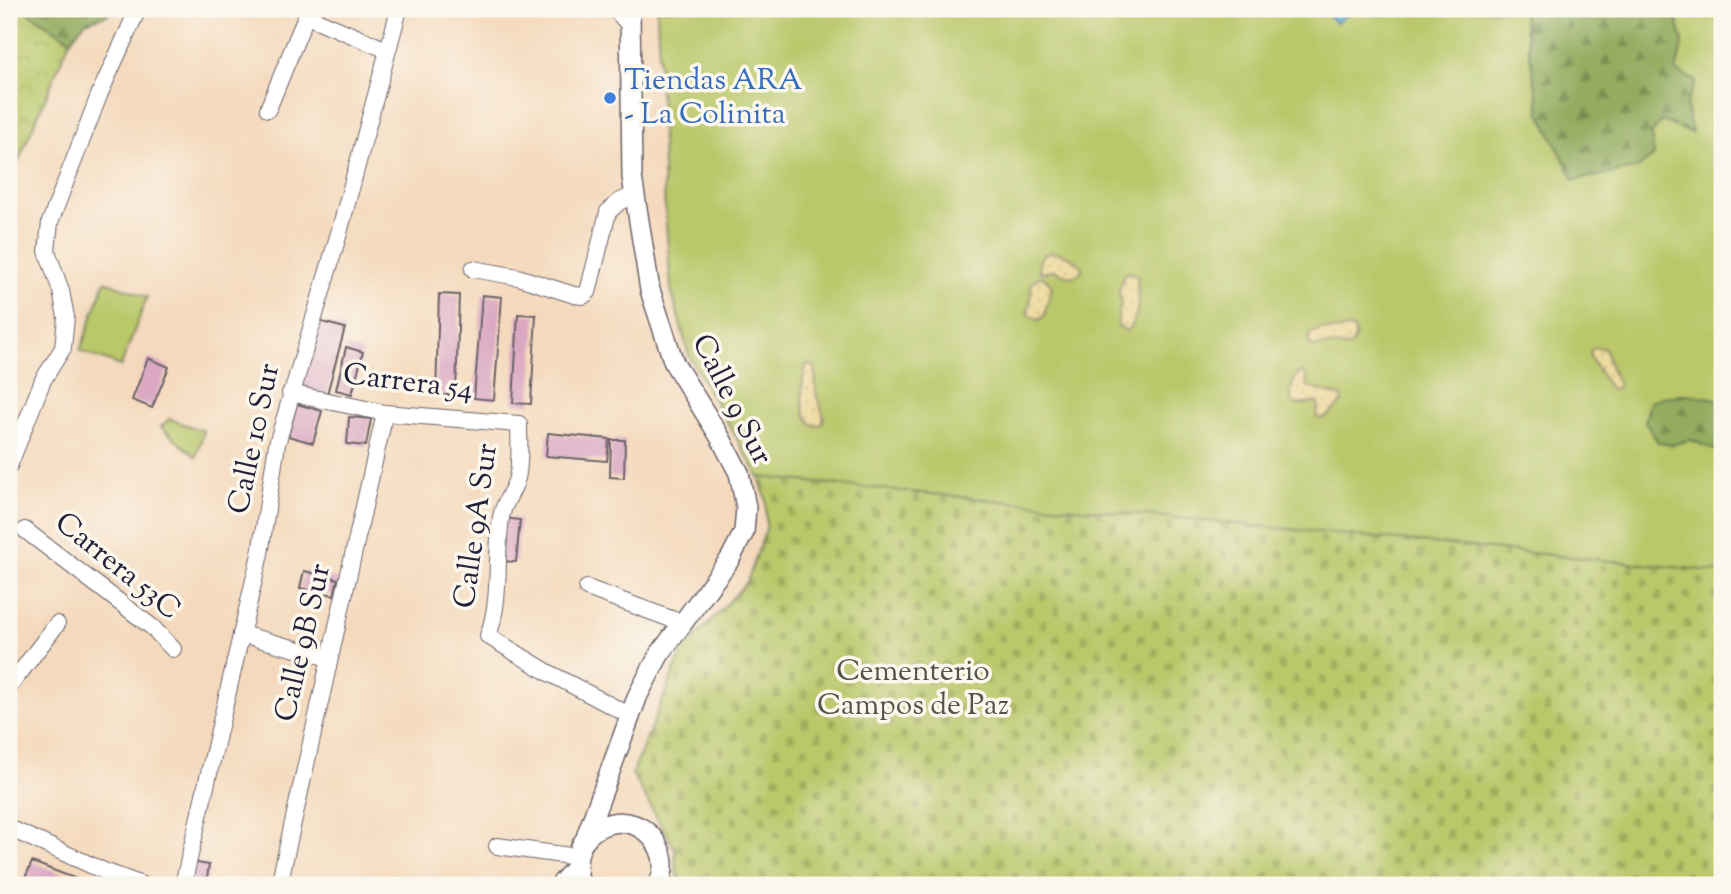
<svg xmlns="http://www.w3.org/2000/svg" width="1731" height="894" viewBox="0 0 1731 894" font-family="'Sorts Mill Goudy',serif">
<defs>
<pattern id="forest-firs" width="22" height="20" patternUnits="userSpaceOnUse" patternTransform="scale(1.75)"><rect width="22" height="20" fill="#93ac5e"/><path d="M5 1l3.5 6h-7zM16 11l3.5 6h-7z" fill="#788c4f"/></pattern>
<pattern id="sand-dots" width="8" height="8" patternUnits="userSpaceOnUse" patternTransform="scale(1.75)"><rect width="8" height="8" fill="#eeda9e"/><path d="M2 2h.1M6 6h.1" fill="none" stroke="#ccbb89" stroke-width="1.8" stroke-linecap="round"/></pattern>
<pattern id="cemetery-stones" width="16" height="16" patternUnits="userSpaceOnUse" patternTransform="scale(1.75)"><rect width="16" height="16" fill="#bac86a"/><path d="M2 7V4a2 2 0 0 1 4 0v3zM10 15v-3a2 2 0 0 1 4 0v3z" fill="#a0ac5d"/></pattern>
<pattern id="park-crowns" width="20" height="18" patternUnits="userSpaceOnUse" patternTransform="scale(1.75)"><rect width="20" height="18" fill="#bac86a"/><path d="M2 6a3 3 0 1 1 6 0M12 15a3 3 0 1 1 6 0" fill="none" stroke="#a0ac5d"/></pattern>
<pattern id="water-ripples" width="26" height="14" patternUnits="userSpaceOnUse" patternTransform="scale(1.75)"><rect width="26" height="14" fill="#64bde1"/><path d="M2 4q2-2 4 0t4 0M15 11q2-2 4 0t4 0" fill="none" stroke="#5299b8"/></pattern>
</defs>
<rect width="100%" height="100%" fill="#fbf7ec"/>
<filter id="ink" filterUnits="userSpaceOnUse"><feTurbulence type="fractalNoise" baseFrequency=".0143" numOctaves="2"/><feDisplacementMap in="SourceGraphic" scale="14" xChannelSelector="R" yChannelSelector="G"/><feConvolveMatrix kernelMatrix="1 2 1 2 8 2 1 2 1" color-interpolation-filters="sRGB"/></filter>
<filter id="wash" filterUnits="userSpaceOnUse"><feTurbulence type="fractalNoise" baseFrequency=".00686" numOctaves="4" result="noise"/><feDisplacementMap in="SourceGraphic" scale="28" xChannelSelector="R" yChannelSelector="G"/><feGaussianBlur stdDeviation="1.57" result="paint"/><feColorMatrix in="noise" values="0 0 0 0 0 0 0 0 0 0 0 0 0 0 0 0 0 1.4 0 .05"/><feComposite in="paint" operator="in"/></filter>
<g filter="url(#wash)">
<rect width="100%" height="100%" fill="#f4d9bc"/>
<path fill="#bac86a" stroke="#6e7552" stroke-width="2" d="M657,9h1065v563l-963,-95 -70,-121 -18,-67 -7,-94z
M105,281l42,16 -26,69 -41,-15z"/>
<path fill="url(#forest-firs)" stroke="#5a674c" stroke-width="2" d="M23,9h89l-5,6 -22,7 -14,18z
M1522,9h144l9,5 8,27 -7,30 20,10 -10,25 6,27 -30,-12 -11,13 3,22 -18,13 -62,11 -34,-67z
M1689,394l33,6v53l-31,-13 -20,5 -13,-3 -13,-20 5,-20 13,-5z"/>
<path fill="url(#sand-dots)" stroke="#887e6c" stroke-width="2" d="M1052,252c13,2 21,5 30,15v5l-10,5 -19,-7 -12,3 -2,-4c0,-11 3,-15 13,-17z
M1130,272l7,4c0,18 5,42 -11,55l-8,-5v-12l3,-9 -2,-14 5,-17z
M1040,277l5,1 7,8 -8,31 -6,3 -10,-6c0,-4 1,-8 2,-11 3,-12 -4,-20 10,-26z
M1350,328l4,2c3,7 1,12 -6,17l-16,-2 -20,2 -3,-4v-7l2,-3 11,-4 15,1z
M1596,347l9,2 8,25 5,7v7l-7,1c-6,-7 -16,-24 -21,-33l1,-6z
M807,364l8,3 1,26 8,24 -2,7 -5,2c-20,-5 -16,-47 -10,-62z
M1301,372l6,4 1,11 34,10v5l-14,14 -7,3 -4,-2 -1,-5 3,-7 -2,-3 -19,3 -6,-3c-3,-9 1,-25 9,-30z"/>
<path fill="url(#cemetery-stones)" stroke="#6e7552" stroke-width="2" d="M759,477l963,95v313h-1039l-7,-11 -1,-25 -43,-75 50,-122 65,-70 19,-53v-30z"/>
<path fill="url(#park-crowns)" stroke="#6e7552" stroke-width="2" d="M9,9l15,1 46,30 -61,143z
M169,419l35,12 -8,26 -35,-30z"/>
<path fill="url(#water-ripples)" stroke="#43708e" stroke-width="2" d="M1292,9h108c-15,12 -34,0 -50,5 -5,1 -10,6 -14,9l-9,-9z"/>
<g id="blocks">
<path fill="#daa8c2" d="M439,294l20,1 -3,100h-20z
M482,295l20,2 -8,103 -20,-2z
M518,314l18,1 -5,89 -18,-1z
M318,321l27,7 -18,66 -26,-7z
M346,347l17,5 -11,42 -16,-4z
M148,358l21,9 -17,41 -20,-8z
M297,404l25,7 -9,32 -25,-7z
M349,417l22,2 -5,27 -19,-2z
M548,433l61,6 -2,22 -61,-5z
M611,440h14l-1,38 -14,-1z
M504,518l16,2 -4,42 -17,-1z
M304,571l34,8 -4,16 -34,-7z
M32,862l60,23h-70z
M192,862l17,3 -3,20h-16z"/>
</g>
</g>
<g filter="url(#ink)">
<use href="#blocks" fill-opacity="0" stroke="#6c6268" stroke-width="2"/>
<g fill="none" stroke-linecap="round" stroke-linejoin="round">
<g stroke="#6c6268" stroke-width="18">
<path id="minor" d="M615,9l14,16
M307,16l80,34
M268,109l41,-100
M473,269l45,8 56,18 9,1 5,-4 20,-80 11,-10 14,-7
M290,393l95,20 134,11c0,17 2,38 -2,54 -4,15 -14,24 -16,40 -6,40 1,80 -13,118l61,37 80,42
M9,466l34,-86 20,-32 3,-31 -5,-26 -14,-40 3,-29 50,-129 38,-84
M25,530l127,97 21,22
M587,588l95,35
M241,634l88,24
M9,687l48,-63
M9,828l95,43 38,14
M497,846l80,11
M183,885l77,-331 17,-110 62,-211 60,-224
M279,885l106,-472"/>
</g>
<g stroke="#6c6268" stroke-width="22">
<path id="major" d="M587,834l51,-139 21,-40 71,-96 14,-27 2,-25 -7,-34 -19,-36 -46,-74 -24,-73 -18,-113 -2,-168
M560,885l16,-18
M581,885c-22,-58 53,-87 78,-37 6,12 5,26 -1,37"/>
</g>
<use href="#minor" stroke="#fff" stroke-width="16"/>
<use href="#major" stroke="#fff" stroke-width="19"/>
</g>
</g>
<circle fill="#3f7fe0" stroke="#fbf7ec" stroke-width="2.5" cx="610" cy="98" r="7"/>
<g text-anchor="middle" dominant-baseline="central" stroke-width="7" stroke-linejoin="round" paint-order="stroke">
<g font-size="30" fill="#366cbe" stroke="#fbf7ec" text-anchor="start">
<text x="624" y="81">Tiendas ARA<tspan x="624" dy="34">- La Colinita</tspan></text>
</g>
<g font-size="30" fill="#22223b" stroke="#fbf7ec">
<text transform="translate(408 383) rotate(7)">Carrera 54</text>
<text transform="translate(731 400) rotate(63)">Calle 9 Sur</text>
<text transform="translate(255 439) rotate(-78)">Calle 10 Sur</text>
<text transform="translate(477 526) rotate(-82)">Calle 9A Sur</text>
<text transform="translate(117 567) rotate(39)">Carrera 53C</text>
<text transform="translate(304 643) rotate(-77)">Calle 9B Sur</text>
</g>
<g font-size="30" fill="#505449" stroke="#fbf7ec">
<text x="913" y="672">Cementerio<tspan x="913" dy="34">Campos de Paz</tspan></text>
</g>
</g>
<rect width="1731" height="894" fill="none" stroke="#fbf7ec" stroke-width="35"/>
</svg>
